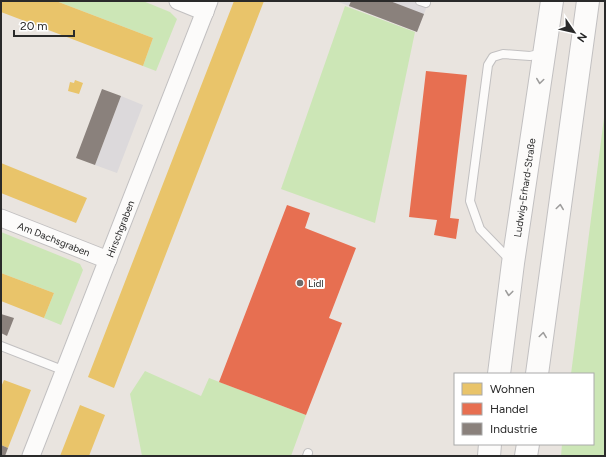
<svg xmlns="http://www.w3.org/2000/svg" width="606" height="457" viewBox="0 0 606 457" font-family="Figtree,sans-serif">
<rect width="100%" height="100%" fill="#e9e4df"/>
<path fill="#dcd9db" d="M336,1h93l-12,31z
M121,96l22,9 -26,68 -22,-8z"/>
<path fill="#cce6b6" d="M56,1h87l27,11 7,7 -21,52 -13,-5 10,-28z
M345,6l70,26 -40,191 -94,-34z
M605,110v346h-44l1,-12h31v-70h-22z
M1,232l79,32 3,6 -22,55 -17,-7 10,-25 -53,-20z
M145,371l56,25 8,-18 97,37 -15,41h-149l-12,-62z"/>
<path fill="#e9c46a" d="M1,1h55l97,37 -10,28 -142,-54z
M234,1h30l-150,387 -26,-11z
M75,80l8,3 -4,11 -11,-3 2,-9 4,1z
M1,163l86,35 -11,25 -75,-30z
M1,273l53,20 -10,25 -43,-17z
M4,380l27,10 -23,58 -7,-3v-58z
M80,405l25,10 -16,41h-29z"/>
<path fill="#e76f51" d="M426,71l41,4 -17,143 9,1 -3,20 -22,-4 3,-15 -28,-3z
M287,205l23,8 -5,15 51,20 -27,70 13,5 -36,92 -87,-33z"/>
<path fill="#8a817c" d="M351,1h39l34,13 -7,18 -68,-26z
M102,89l19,7 -26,69 -19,-7z
M1,314l13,4 -7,18 -6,-3z
M1,445l7,3 -3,8h-4z"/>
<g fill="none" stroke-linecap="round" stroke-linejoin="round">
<g stroke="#c2c0c1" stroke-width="10">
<path id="lane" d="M420,1l6,2
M511,261l-31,-32 -10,-28 18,-136 5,-8 10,-3 27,2 13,-3
M1,346l64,25
M307,456l1,-3"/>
</g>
<g stroke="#c2c0c1" stroke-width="19">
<g id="street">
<path d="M178,1l27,11"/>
<path id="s1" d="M1,218l107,42"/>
<path id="s2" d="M31,456l178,-455"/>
</g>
</g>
<g stroke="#c2c0c1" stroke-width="24">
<g id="secondary">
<path id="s3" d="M499,374l14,-111 39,-262"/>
<path d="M537,374l51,-373"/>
<path d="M489,456l1,-12"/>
<path d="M526,456l2,-12"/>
</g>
</g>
<use href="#lane" stroke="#fcfbfa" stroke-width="8"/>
<use href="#street" stroke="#fcfbfa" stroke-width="17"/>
<use href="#secondary" stroke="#fcfbfa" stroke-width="22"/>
</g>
<defs><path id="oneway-chevron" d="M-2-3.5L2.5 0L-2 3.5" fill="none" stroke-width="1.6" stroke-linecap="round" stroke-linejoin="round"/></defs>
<g stroke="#9e9d9c">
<use href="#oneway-chevron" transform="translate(540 81) rotate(98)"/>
<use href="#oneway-chevron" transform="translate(560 207) rotate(-82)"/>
<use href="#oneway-chevron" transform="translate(509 293) rotate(97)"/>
<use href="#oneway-chevron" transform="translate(543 335) rotate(-82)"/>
</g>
<circle fill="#6d6b69" stroke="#fff" stroke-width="1.5" cx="300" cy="283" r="4"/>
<g text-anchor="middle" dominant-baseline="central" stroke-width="4" stroke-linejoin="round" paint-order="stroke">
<g font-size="10" fill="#2a2a2a" stroke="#fff">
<text stroke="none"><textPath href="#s3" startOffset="188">Ludwig-Erhard-Straße</textPath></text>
<text stroke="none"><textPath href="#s2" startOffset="244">Hirschgraben</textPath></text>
<text stroke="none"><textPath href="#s1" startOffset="57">Am Dachsgraben</textPath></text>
</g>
<g font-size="10" fill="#2a2a2a" stroke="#fff" text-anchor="start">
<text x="308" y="283">Lidl</text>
</g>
</g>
<rect width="606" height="457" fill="none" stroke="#2a2a2a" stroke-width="4"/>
<rect x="454" y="373" width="140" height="72" fill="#ffffff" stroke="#aaaaaa"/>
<rect x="462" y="383" width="20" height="12" fill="#e9c46a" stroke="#aaaaaa"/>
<text x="490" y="393" font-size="12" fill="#2a2a2a">Wohnen</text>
<rect x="462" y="403" width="20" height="12" fill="#e76f51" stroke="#aaaaaa"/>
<text x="490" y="413" font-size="12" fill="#2a2a2a">Handel</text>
<rect x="462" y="423" width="20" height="12" fill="#8a817c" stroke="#aaaaaa"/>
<text x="490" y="433" font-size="12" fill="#2a2a2a">Industrie</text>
<g transform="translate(574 32) rotate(124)" stroke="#ffffff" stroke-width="3" paint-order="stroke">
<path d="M0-3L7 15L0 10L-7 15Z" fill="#2a2a2a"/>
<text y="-6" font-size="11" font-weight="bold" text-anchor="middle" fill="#2a2a2a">N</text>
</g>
<path d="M14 30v6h60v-6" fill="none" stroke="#2a2a2a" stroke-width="2"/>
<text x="20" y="30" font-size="12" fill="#2a2a2a" stroke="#ffffff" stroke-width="3" paint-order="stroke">20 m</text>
</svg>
